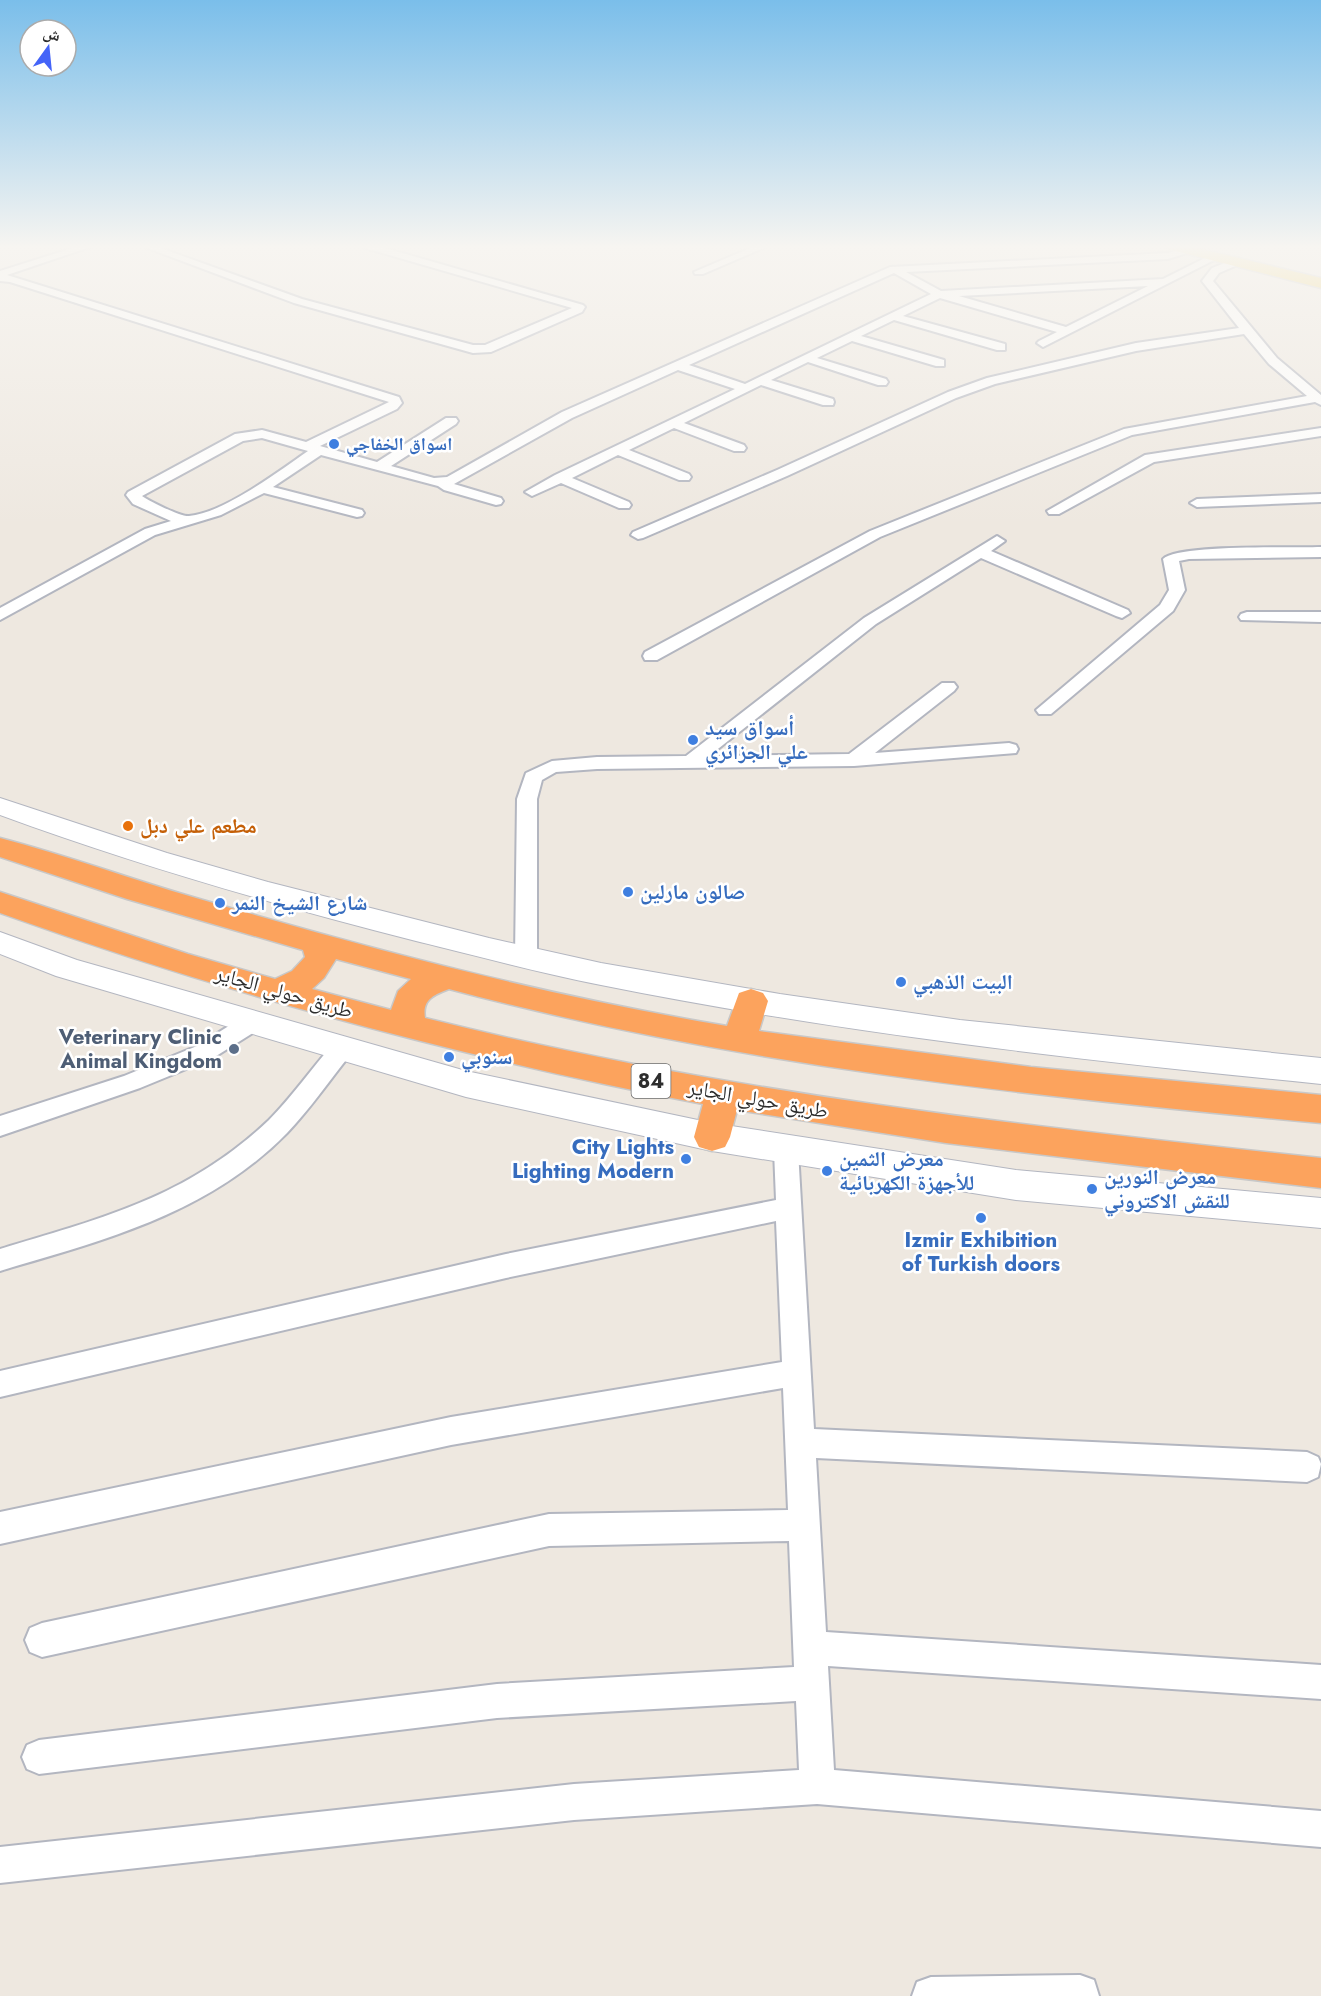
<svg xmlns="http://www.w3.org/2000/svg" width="1321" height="1996" viewBox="0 0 1321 1996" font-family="Jost,'Noto Naskh Arabic',sans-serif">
<rect width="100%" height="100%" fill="#eee8e0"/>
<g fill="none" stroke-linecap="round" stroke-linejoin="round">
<g stroke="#b3b6c0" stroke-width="4">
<path id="street" d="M79,246h14l-86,29 392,122 3,6 -5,6 -77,37 57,16 69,-44h10l2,3 -2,3 -65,42 43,12 13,-1 115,-65 328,-145 278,-14 23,-6 5,3 -28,9 -262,13 35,19 222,-12 50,-25 9,2 -179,91 -6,-4 2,-2 18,-9 -117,-34 -37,18 102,28v6h-8l-103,-30 -33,16 83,24v6h-8l-84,-25 -35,17 69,21 2,3 -2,3h-8l-70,-23 -37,18 62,19 1,3 -1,3h-10l-62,-20 -77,38 60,22 2,3 -2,3h-10l-60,-23 -45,22 60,24 2,3 -2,3h-10l-61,-25 -46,23 57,24 2,3 -2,3h-10l-58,-25 -29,13 -7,-4 30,-17 180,-86 -57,-19 -106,48 -118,66 47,14 2,3 -2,3 -5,1 -52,-15 -6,-4 -117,-31 -48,32 89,23 2,3 -2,3 -5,1 -93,-24 -43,22 -66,20 -155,85v-12l145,-79 26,-8 -38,-17 -7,-9 2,-3 107,-58 27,-4 44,12 83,-40 -379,-120 -10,-1v-10zM894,273l37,21 -186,90 -56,-19zM1148,286l-82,41 -107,-31zM262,438l46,13c-29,20 -84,62 -119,65 -8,1 -40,-15 -47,-20l101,-55z
M142,246h13l147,53 171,46h12l87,-37 -207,-60 -1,-2h14l205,59 2,2 -3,5 -91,40 -18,1 -179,-50z
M755,246h13l-65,28h-8l-1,-2z
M1238,258l5,3 -1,2 -23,10 -6,8 64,77 44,37v10l-6,-3 -183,33 -252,102 -223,123h-12l-2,-4 2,-4 225,-121 254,-102 183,-33 -38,-32 -25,-30 -108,17 -141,33 -39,14 -169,78 -144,62 -5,1 -7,-4 2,-3 144,-62 171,-78 39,-14 149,-35 103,-15 -37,-47 10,-13z
M1321,428v8l-167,26 -95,52h-10l-2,-3 98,-56z
M1321,494v8l-124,5 -7,-4 7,-4z
M997,536l8,5 -14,10 137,59 2,3 -8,5 -6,-2 -135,-58 -105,66 -167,132 140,-2 93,-71h12l3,4 -3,4 -79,62 134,-10 7,2 2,4 -2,4 -162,13 -257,3 -41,3 -14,8 -5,19v159l-3,5 -8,3 -8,-3 -3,-5 2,-159 9,-26 26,-12 45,-4 89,-1 178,-138z
M1321,547v10l-132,2 -10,2 6,29 -12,21 -122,103h-12l-3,-4 124,-105 9,-15 -6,-31c14,-15 132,-11 158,-12z
M1247,612h74v10l-80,-2 -2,-3 2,-3z
M251,1015l8,2 3,6 -3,6 -46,29 -73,30 -140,48v-20l124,-40 73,-30 46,-29z
M342,1040l8,3 4,6 -4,6c-21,26 -40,54 -63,78 -79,81 -183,107 -287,138v-22c103,-31 188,-52 269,-129 23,-23 43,-52 65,-77z
M786,1140l9,3 3,7 16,279 493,23 11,5 3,7 -3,13 -11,5 -491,-24 10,174 495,33v34l-493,-33 6,104 487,41v36l-504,-43 -243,16 -574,63v-36l574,-63 225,-14 -3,-69 -299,17 -458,56 -12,-5 -5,-12 5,-12 12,-5 458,-56 297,-17 -5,-126 -240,5 -507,111 -12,-5 -5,-12 5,-12 12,-5 507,-109 239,-4 -5,-122 -332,57 -451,99v-32l451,-95 331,-55 -6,-141 -270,57 -506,119v-26l506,-117 270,-54 -2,-50 3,-7z
M1080,1975l14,5 5,16h-187l5,-14 14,-5z"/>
</g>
<g stroke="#b3b6c0" stroke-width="2">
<path id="secondary" d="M0,798l167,55 101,29 221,56 112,25 179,31 180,26 361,38v26c-241,-24 -482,-51 -720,-99 -62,-12 -123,-29 -185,-44 -141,-36 -280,-76 -416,-126z
M0,932l77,28 389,111 246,52 304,47 305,28v30l-305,-28 -304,-49 -246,-54 -410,-121 -56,-22z"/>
</g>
<g stroke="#c8c8c8" stroke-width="3">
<path id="primary" d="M1166,246h23l132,32v10l-153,-39z"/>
</g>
<g stroke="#c8c8c8" stroke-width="3">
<path id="highway" d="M0,838c66,17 130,41 196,60 174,51 351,98 531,128l12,-33 12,-4 12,4 5,8 -9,30 272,36 290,28v28c-294,-27 -587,-58 -872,-134 -16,6 -27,11 -24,29 295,74 595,108 896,140v30l-375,-45 -209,-33 -7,27 -5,10 -13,4 -13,-4 -5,-10 9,-33c-239,-46 -473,-109 -703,-191v-21l188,62 87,25 17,-8 13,-14 -2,-7 -176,-51 -127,-42zM336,959l75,20 -13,12 -7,19 -79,-21 12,-11z"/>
</g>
<use href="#street" fill="#fff" fill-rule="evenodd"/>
<use href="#secondary" fill="#fff" fill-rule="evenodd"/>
<use href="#primary" fill="#efd064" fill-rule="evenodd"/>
<use href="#highway" fill="#fca35d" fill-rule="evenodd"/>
</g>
<linearGradient id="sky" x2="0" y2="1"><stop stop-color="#7abeea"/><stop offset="0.47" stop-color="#f7f5f1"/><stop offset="1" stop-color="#f7f5f1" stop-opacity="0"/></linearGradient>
<rect width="1321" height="525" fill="url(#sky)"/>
<g fill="#3f7fe0" stroke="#fff" stroke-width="2">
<circle cx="334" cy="444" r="6"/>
<circle cx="693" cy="740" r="6"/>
<circle cx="628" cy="892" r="6"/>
<circle cx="220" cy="903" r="6"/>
<circle cx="901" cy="982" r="6"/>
<circle cx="449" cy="1057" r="6"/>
<circle cx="686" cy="1159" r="6"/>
<circle cx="827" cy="1171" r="6"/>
<circle cx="1092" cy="1189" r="6"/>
<circle cx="981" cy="1218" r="6"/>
</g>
<circle fill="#e8710a" stroke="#fff" stroke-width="2" cx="128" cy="826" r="6"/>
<circle fill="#5c6f8a" stroke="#fff" stroke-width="2" cx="234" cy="1049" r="6"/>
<g text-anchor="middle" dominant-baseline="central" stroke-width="5" stroke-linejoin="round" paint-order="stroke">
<g font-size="18" font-weight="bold" fill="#366cbe" stroke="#fff" text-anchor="start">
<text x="346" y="444">اسواق الخفاجي</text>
</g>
<rect fill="#fff" stroke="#6c6c6c" stroke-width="1.5" x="631.5" y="1064" width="39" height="34" rx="4.5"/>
<g font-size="20" font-weight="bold" fill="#2d2d2d">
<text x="651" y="1081">84</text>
</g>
<g font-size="21" font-weight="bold" fill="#366cbe" stroke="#fff" text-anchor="start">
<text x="705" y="728">أسواق سيد<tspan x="705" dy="24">علي الجزائري</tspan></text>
<text x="640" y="892">صالون مارلين</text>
<text x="232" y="903">شارع الشيخ النمر</text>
<text x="913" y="982">البيت الذهبي</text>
<text x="461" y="1057">سنوبي</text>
<text x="674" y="1147" text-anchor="end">City Lights<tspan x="674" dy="24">Lighting Modern</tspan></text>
<text x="839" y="1159">معرض الثمين<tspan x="839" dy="24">للأجهزة الكهربائية</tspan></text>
<text x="1104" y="1177">معرض النورين<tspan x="1104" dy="24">للنقش الاكتروني</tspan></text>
<text x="981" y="1240" text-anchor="middle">Izmir Exhibition<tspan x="981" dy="24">of Turkish doors</tspan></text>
</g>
<g font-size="21" font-weight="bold" fill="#c56008" stroke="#fff" text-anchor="start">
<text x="140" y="826">مطعم علي دبل</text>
</g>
<g font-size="21" fill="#2d2d2d" stroke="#fff">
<text transform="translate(284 992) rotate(16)">طريق حولي الجاير</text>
<text transform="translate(758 1099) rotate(10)">طريق حولي الجاير</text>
</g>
<g font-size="21" font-weight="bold" fill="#4e5e75" stroke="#fff" text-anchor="end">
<text x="222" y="1037">Veterinary Clinic<tspan x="222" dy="24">Animal Kingdom</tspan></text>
</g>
</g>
<g transform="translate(48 48) rotate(15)"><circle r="28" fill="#ffffff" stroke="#ababab" stroke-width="1.5"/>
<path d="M0-4.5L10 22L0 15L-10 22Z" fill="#4464f8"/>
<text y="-9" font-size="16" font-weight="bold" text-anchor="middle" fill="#2d2d2d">ش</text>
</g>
</svg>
